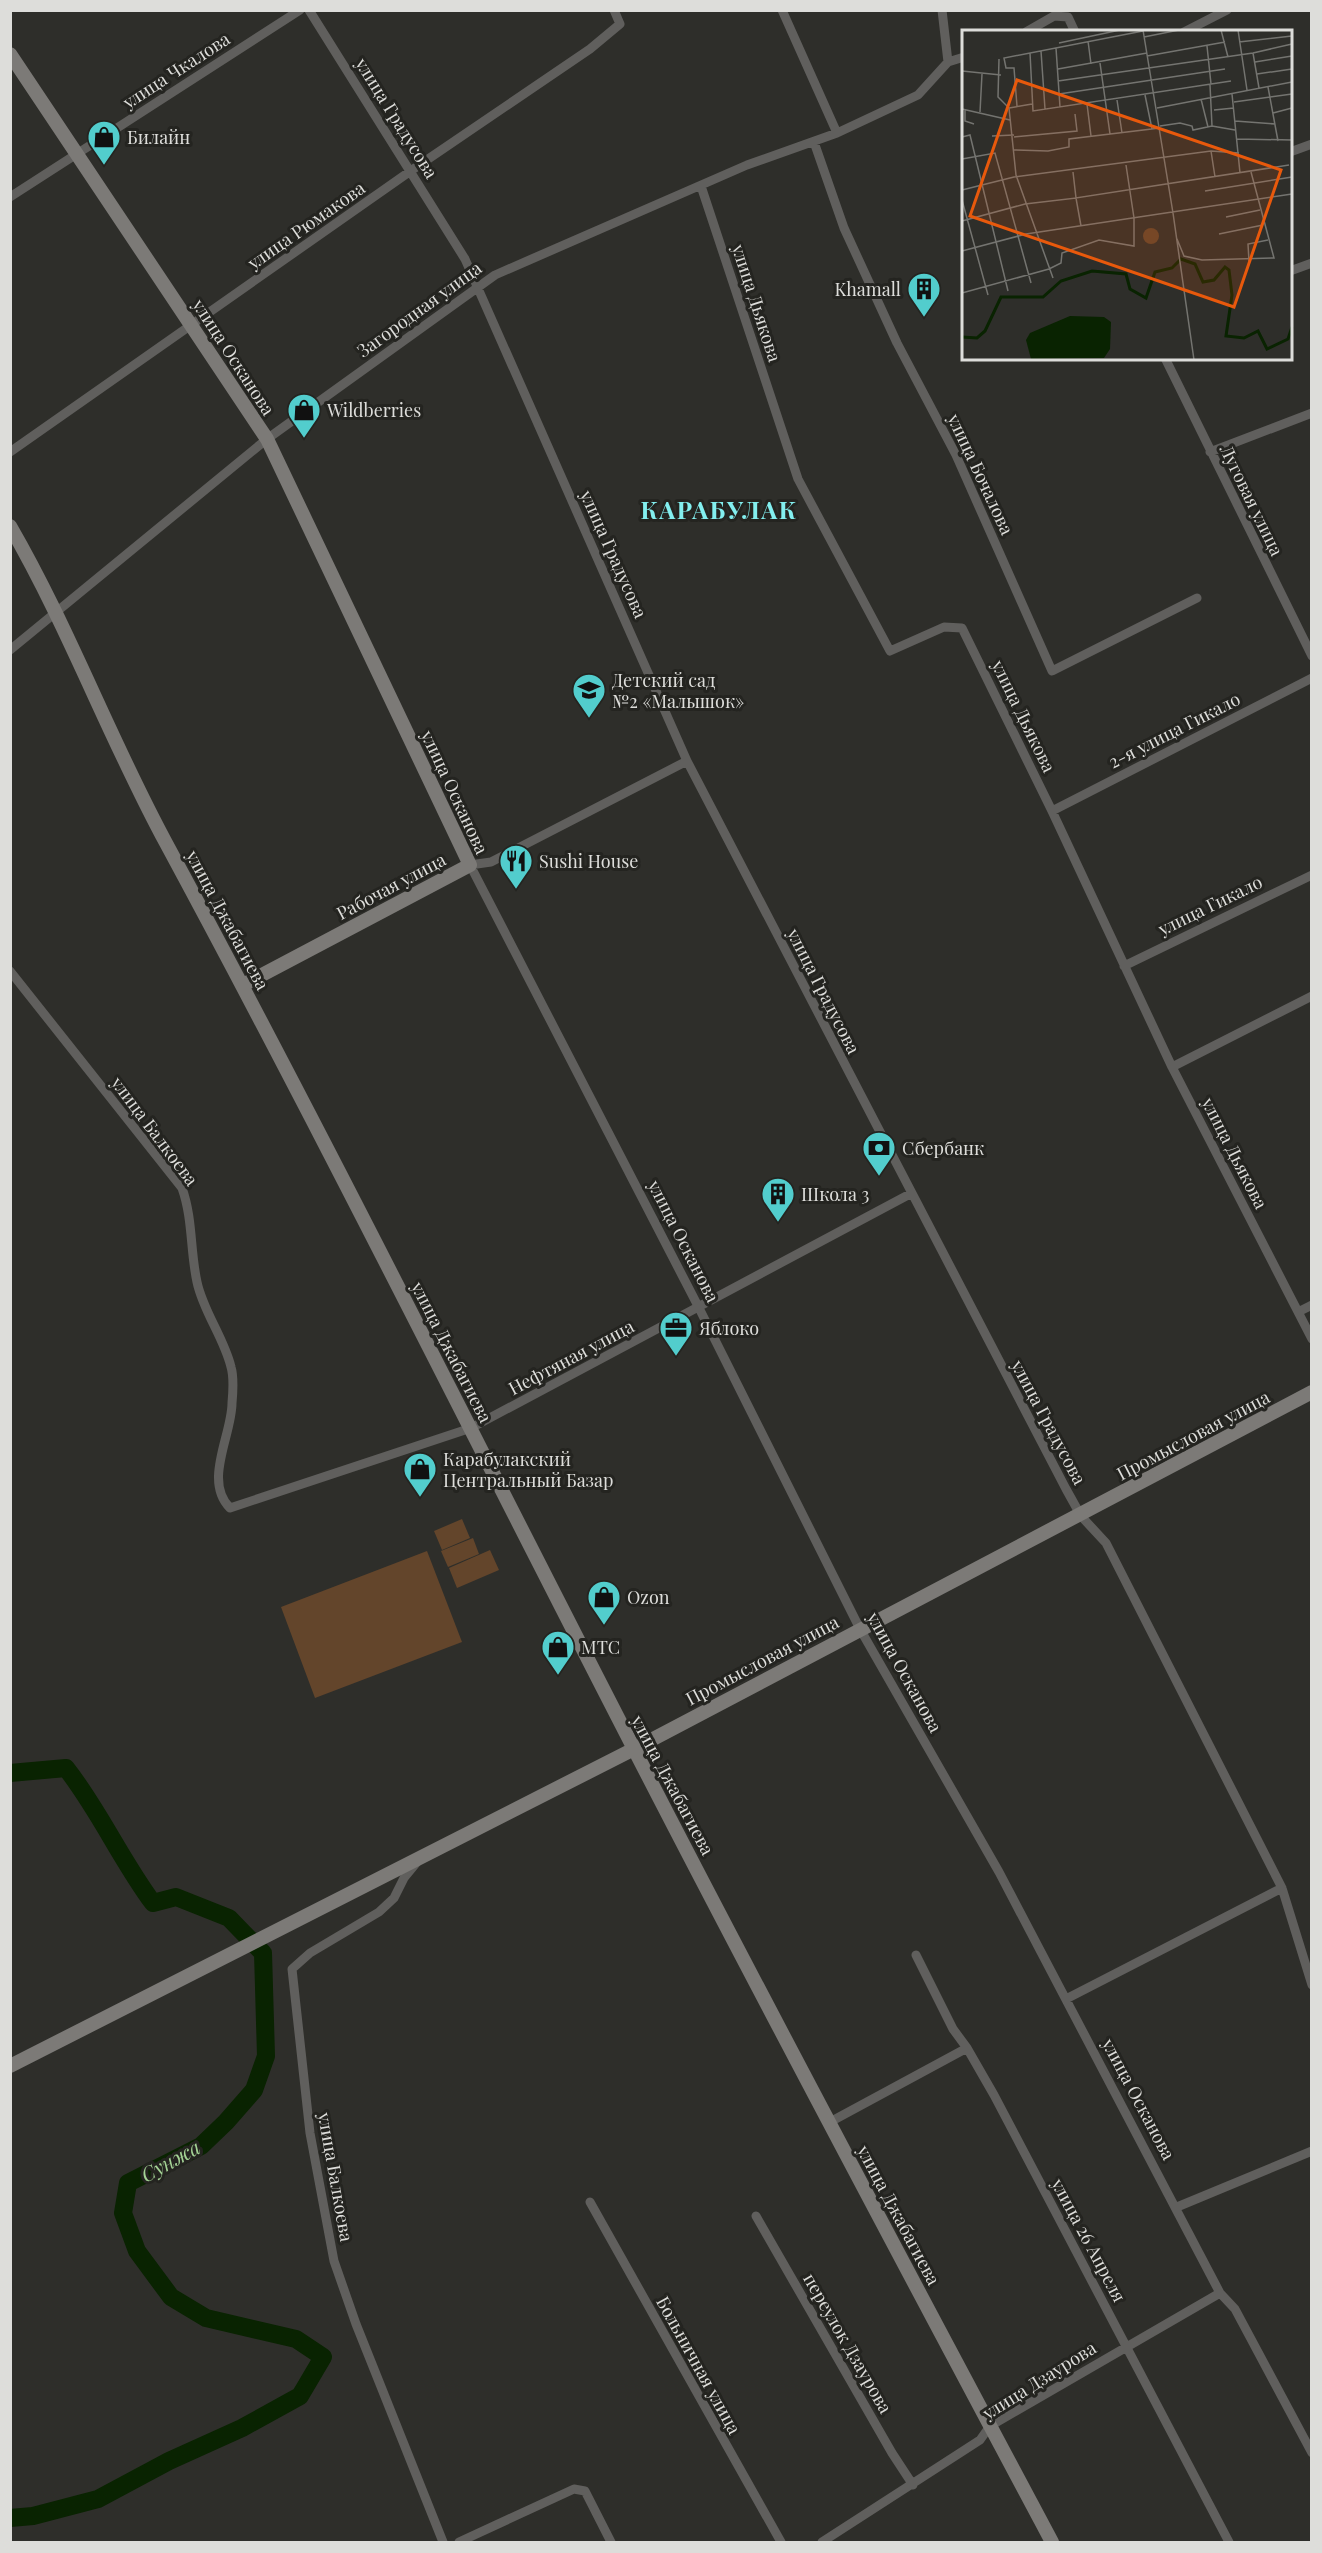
<svg xmlns="http://www.w3.org/2000/svg" width="1322" height="2553" viewBox="0 0 1322 2553" font-family="'Playfair Display',serif">
<rect width="100%" height="100%" fill="#2e2e2a"/>
<path fill="#63452b" d="M462,1519l8,19 -28,12 -8,-19z
M473,1538l6,16 -31,13 -7,-16z
M490,1550l9,20 -42,18 -8,-20z
M427,1551l35,91 -147,56 -34,-91z"/>
<g fill="none" stroke-linecap="round" stroke-linejoin="round">
<path stroke="#092301" stroke-width="18" d="M10,1773l56,-5c33,42 55,92 87,135l23,-6 53,21 34,35 3,103 -12,34 -28,32 -25,24 -73,37 -5,30 14,38 34,46 35,21 90,21 27,18 -23,39 -58,32 -73,33 -71,38 -65,17 -23,2"/>
<path stroke="#605f5d" stroke-width="9" d="M309,10l156,249 222,502 379,728 15,27 25,27 176,345 30,97
M782,10l55,123
M942,10l6,52
M1054,16l14,1 7,15
M1026,32l28,-16
M1184,32l43,-22
M814,142l30,86 53,115 59,112 96,216 145,-73
M1290,152l22,-8
M701,186l97,293 92,172 54,-24 18,1 90,183 120,256 140,272
M10,197l290,-187
M1290,271l22,-8
M1165,358l147,298
M10,452l402,-282 178,-121 30,-25 -6,-14
M1210,452l102,-39
M10,650l257,-211 228,-164 252,-110 90,-32 81,-38 30,-33 16,-5
M687,761l-196,101 -21,3 229,443 161,321 139,243 221,421 15,16 77,144
M1052,811l260,-133
M1124,966l188,-91
M10,971l172,217c11,31 8,62 15,94 6,29 27,56 34,85 3,10 2,25 1,36 0,32 -29,78 -2,105l241,-80 439,-234
M1172,1067l140,-71
M1298,1312l14,-7
M418,1861l-14,17 -10,20 -15,14 -69,41 -18,16 18,164 24,128 22,63 87,218
M916,1955l37,74 14,19 27,47 235,447
M1066,1999l216,-111
M830,2122l137,-74
M590,2202l191,340
M1177,2207l135,-56
M756,2216l136,237 21,32
M459,2542l115,-53 11,2 26,51
M822,2542l158,-102 10,-14 230,-133"/>
<path stroke="#7c7a77" stroke-width="14" d="M10,54l257,385 203,426 -227,120
M10,526c59,102 100,214 156,317 161,298 311,601 466,902 137,267 279,532 420,797
M10,2066l624,-317 678,-357"/>
</g>
<defs>
<g id="shop-pin" transform="scale(1.725)"><path d="M0 17L-7.5 6A9.5 9.5 0 1 1 7.5 6Z" fill="#52cdcd" stroke="#242420"/><path d="M-5-2.5h2.3a2.7 3.5 0 0 1 5.4 0H5L5.5 6h-11ZM-1.5-2.5h3a1.5 2.3 0 0 0-3 0Z" fill="#111"/></g>
<g id="building-pin" transform="scale(1.725)"><path d="M0 17L-7.5 6A9.5 9.5 0 1 1 7.5 6Z" fill="#52cdcd" stroke="#242420"/><path d="M-4-6H4V6H1V3H-1V6H-4ZM-2.5-4.3h1.7v1.8h-1.7ZM.8-4.3h1.7v1.8H.8ZM-2.5-1h1.7V.8h-1.7ZM.8-1h1.7V.8H.8Z" fill="#111"/></g>
<g id="school-pin" transform="scale(1.725)"><path d="M0 17L-7.5 6A9.5 9.5 0 1 1 7.5 6Z" fill="#52cdcd" stroke="#242420"/><path d="M0-5L7-2L0 1L-7-2ZM-4 1L0 2.5L4 1V4Q0 6-4 4Z" fill="#111"/></g>
<g id="restaurant-pin" transform="scale(1.725)"><path d="M0 17L-7.5 6A9.5 9.5 0 1 1 7.5 6Z" fill="#52cdcd" stroke="#242420"/><path d="M-5-6h1v4h1v-4h1v4h1v-4h1v5L-1.5 .5V6h-2V.5L-5-1ZM5-6V6H3V1.5H1.5Q1.5-4 5-6Z" fill="#111"/></g>
<g id="bank-pin" transform="scale(1.725)"><path d="M0 17L-7.5 6A9.5 9.5 0 1 1 7.5 6Z" fill="#52cdcd" stroke="#242420"/><path d="M-6-4H6V4H-6ZM0-2.3a2.3 2.3 0 1 0 0 4.6a2.3 2.3 0 1 0 0-4.6Z" fill="#111"/></g>
<g id="office-pin" transform="scale(1.725)"><path d="M0 17L-7.5 6A9.5 9.5 0 1 1 7.5 6Z" fill="#52cdcd" stroke="#242420"/><path d="M-6-3h4V-5.5h4V-3h4V5H-6ZM-1-4.5V-3h2v-1.5ZM-6 0V1H6V0Z" fill="#111"/></g>
</defs>
<g fill-rule="evenodd">
<use href="#shop-pin" x="104" y="137"/>
<use href="#building-pin" x="924" y="289"/>
<use href="#shop-pin" x="304" y="410"/>
<use href="#school-pin" x="589" y="690"/>
<use href="#restaurant-pin" x="516" y="861"/>
<use href="#bank-pin" x="879" y="1148"/>
<use href="#building-pin" x="778" y="1194"/>
<use href="#office-pin" x="676" y="1328"/>
<use href="#shop-pin" x="420" y="1469"/>
<use href="#shop-pin" x="604" y="1597"/>
<use href="#shop-pin" x="558" y="1647"/>
</g>
<g text-anchor="middle" dominant-baseline="central" stroke-width="6" stroke-linejoin="round" paint-order="stroke">
<g font-size="18" fill="#ddddda" stroke="#242420">
<text transform="translate(176 70) rotate(-33)">улица Чкалова</text>
<text transform="translate(397 118) rotate(58)">улица Градусова</text>
<text transform="translate(306 225) rotate(-35)">улица Рюмакова</text>
<text transform="translate(757 303) rotate(72)">улица Дьякова</text>
<text transform="translate(419 309) rotate(-36)">Загородная улица</text>
<text transform="translate(234 357) rotate(57)">улица Осканова</text>
<text transform="translate(981 474) rotate(65)">улица Бочалова</text>
<text transform="translate(1252 500) rotate(64)">Луговая улица</text>
<text transform="translate(614 554) rotate(66)">улица Градусова</text>
<text transform="translate(1024 716) rotate(64)">улица Дьякова</text>
<text transform="translate(1174 730) rotate(-27)">2-я улица Гикало</text>
<text transform="translate(455 792) rotate(65)">улица Осканова</text>
<text transform="translate(391 886) rotate(-28)">Рабочая улица</text>
<text transform="translate(1210 905) rotate(-26)">улица Гикало</text>
<text transform="translate(228 920) rotate(62)">улица Джабагиева</text>
<text transform="translate(824 991) rotate(63)">улица Градусова</text>
<text transform="translate(155 1131) rotate(53)">улица Балкоева</text>
<text transform="translate(1235 1153) rotate(63)">улица Дьякова</text>
<text transform="translate(684 1241) rotate(63)">улица Осканова</text>
<text transform="translate(452 1352) rotate(63)">улица Джабагиева</text>
<text transform="translate(571 1357) rotate(-28)">Нефтяная улица</text>
<text transform="translate(1049 1422) rotate(62)">улица Градусова</text>
<text transform="translate(1193 1435) rotate(-28)">Промысловая улица</text>
<text transform="translate(762 1660) rotate(-28)">Промысловая улица</text>
<text transform="translate(905 1672) rotate(61)">улица Осканова</text>
<text transform="translate(673 1785) rotate(62)">улица Джабагиева</text>
<text transform="translate(1139 2099) rotate(62)">улица Осканова</text>
<text transform="translate(336 2177) rotate(80)">улица Балкоева</text>
<text transform="translate(899 2215) rotate(62)">улица Джабагиева</text>
<text transform="translate(1089 2240) rotate(62)">улица 26 Апреля</text>
<text transform="translate(848 2343) rotate(60)">переулок Дзаурова</text>
<text transform="translate(699 2365) rotate(61)">Больничная улица</text>
<text transform="translate(1039 2380) rotate(-32)">улица Дзаурова</text>
</g>
<g font-size="18" fill="#ddddda" stroke="#242420" text-anchor="start">
<text x="127" y="137">Билайн</text>
<text x="901" y="289" text-anchor="end">Khamall</text>
<text x="327" y="410">Wildberries</text>
<text x="612" y="680">Детский сад<tspan x="612" dy="21">№2 «Малышок»</tspan></text>
<text x="539" y="861">Sushi House</text>
<text x="902" y="1148">Сбербанк</text>
<text x="801" y="1194">Школа 3</text>
<text x="699" y="1328">Яблоко</text>
<text x="443" y="1459">Карабулакский<tspan x="443" dy="21">Центральный Базар</tspan></text>
<text x="627" y="1597">Ozon</text>
<text x="581" y="1647">МТС</text>
</g>
<g font-size="20" font-style="italic" fill="#a4d395" stroke="#242420">
<text transform="translate(170 2160) rotate(-29)">Сунжа</text>
</g>
<g font-size="24" font-weight="bold" letter-spacing="1.5" fill="#83efef" stroke="#242420">
<text x="719" y="509">КАРАБУЛАК</text>
</g>
</g>
<g transform="translate(962 30)">
<rect width="330" height="330" fill="#2e2e2a"/>
<path d="M181 206a8 8 0 1 1 16 0a8 8 0 1 1-16 0Z" fill="#63452b"/>
<path d="M108,286l34,1 7,5 -1,27 -6,9 -73,1 -5,-19 4,-7z" fill="#092301"/>
<path fill="none" stroke="#092301" stroke-width="3" d="M0,307l15,1 8,-7 16,-34h42l18,-16 31,-10 34,3 4,15 16,9 9,-26 17,-4 9,-9 14,5 8,18 11,-2 11,-13 4,3 3,25 -6,41 18,2 14,-7 9,18 21,-10 4,-12"/>
<path fill="none" stroke="#747470" stroke-width="1.5" d="M181,0l30,183M259,0l7,27M276,0l9,60M182,7l35,-7M126,11l3,23M277,12l53,-6M97,13l61,-13M245,16l4,38M94,18l4,59M79,21l4,58M68,23l3,58 198,-30M291,23l6,35M185,26l78,-14M37,29l-1,38 11,11 7,67 37,103M293,32l37,-6M138,33l10,71M96,39l89,-16M0,41l39,4M295,44l35,-5M96,51l195,-28 39,-9M248,55l2,41M306,57l10,54M97,64l166,-25M270,64l8,79M183,65l7,34M239,69l7,28M155,70l5,33M272,72l58,-8M125,74l4,32M55,76l-3,-38h-8l-2,-10 139,-27M47,78l23,-4M195,78l135,-26M0,79l48,11M3,80v11l9,3M252,80l20,-2M18,82l2,-38M311,83l19,-5M273,91l40,3M198,96l20,-3 12,3 1,4 19,-4 23,4M30,106l22,-1M0,107l8,-2 38,156M52,107l63,-6 -2,-17M275,109l55,1M52,120l34,1 21,-4v-8l91,-11M249,121l4,26M0,129l33,-6 36,130M111,142l3,26 213,-33M0,160l52,-13 197,-26 28,2M243,161l87,-14M0,170l26,95M211,183l21,147M264,187l34,-7M0,191l63,-17 51,-6 5,28M257,204l44,-9M215,209l7,17 18,4 72,-2 -23,-86M0,221l64,-17 266,-40M287,231l-1,-17 20,-4M0,263l87,-24 12,-6 1,-10 37,-13 35,6v-28l-8,-53"/>
<path fill="#e8590c" fill-opacity="0.15" stroke="#e8590c" stroke-width="3" d="M55,50l264,90 -47,137 -264,-91z"/>
<rect width="330" height="330" fill="none" stroke="#ddddda" stroke-width="3"/>
</g>
<rect width="1322" height="2553" fill="none" stroke="#ddddda" stroke-width="24"/>
</svg>
